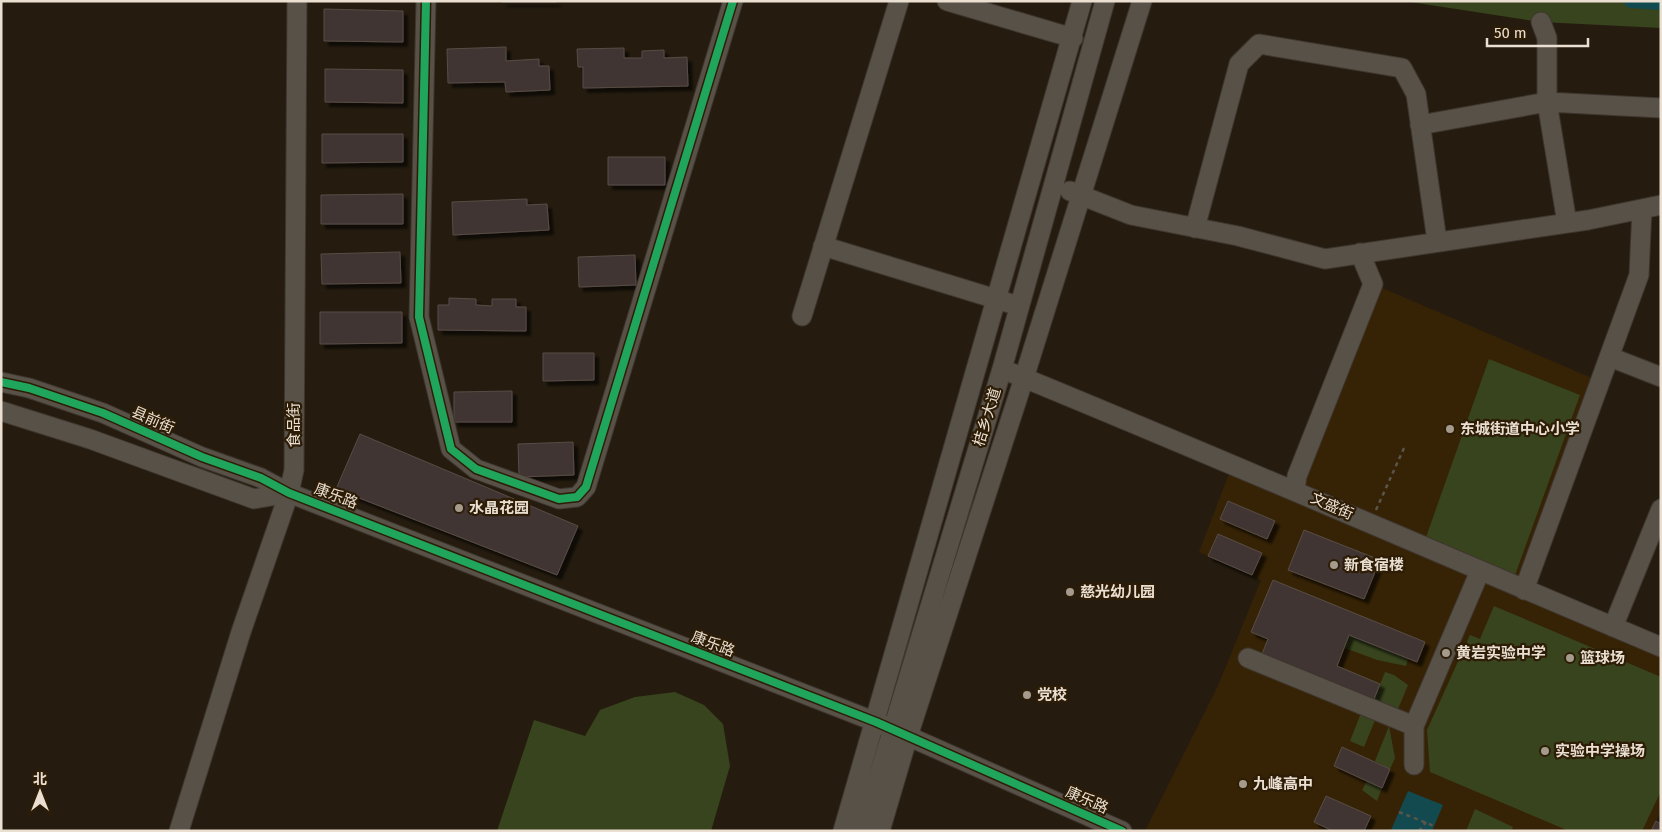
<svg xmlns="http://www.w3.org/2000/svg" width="1662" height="832" viewBox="0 0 1662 832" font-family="'Fira Sans','Noto Sans SC',sans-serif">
<defs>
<filter id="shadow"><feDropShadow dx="4.5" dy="4.5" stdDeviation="1" flood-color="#0009"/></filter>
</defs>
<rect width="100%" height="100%" fill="#251c0f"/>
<path fill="#362305" d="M1373,284l228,98 -77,208 137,57v164l-10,20h-506l73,-145 43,-106 -62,-28 33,-86 62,24z"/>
<path fill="#38441d" d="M1404,1h257v27l-120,-6z
M1489,359l91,36 -66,183 -89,-38z
M1494,606l167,71v114l-19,40h-73l-139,-59 -3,-42 43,-95 10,4z
M1349,635l59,24 -2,7 -29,-6 -32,-12z
M1385,672l9,3 14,10 -12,29 -24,-10z
M675,692l29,13 19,19 7,42 -19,65h-214l37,-111 51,16 15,-26 35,-13z
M1361,713l15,5 -12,29 -14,-6z
M1389,726l6,32 -5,11 -15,-8z
M1367,781l15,7 -5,13 -15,-11z
M1475,809l38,18 -2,4h-45z"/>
<path fill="#134a50" d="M1408,791l35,14 -11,26 -41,-1z"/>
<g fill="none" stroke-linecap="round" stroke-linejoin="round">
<path stroke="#134a50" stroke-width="14" d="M1631,1l30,2"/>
</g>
<path fill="#403630" stroke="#584c46" filter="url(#shadow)" d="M502,1h54v1h-54z
M324,9l79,2v31l-79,-1z
M506,47v14l33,-2v7h10l1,24 -44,2 -1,-10 -57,1 -1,-34z
M624,48v10h18v-7l22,-1v8l23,-1 1,29 -105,2v-21h-5l-1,-18z
M325,69l78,1v33l-78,-1z
M322,134h81v28l-81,1z
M608,157h57v28h-57z
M403,194v30h-82v-29z
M527,199v6l20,-1 2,26 -96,5 -1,-33z
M400,252l1,31 -79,1 -1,-30z
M635,255l1,30 -57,2 -1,-30z
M449,298l27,1v6l16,1v-7h24v8h10v24l-88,-1v-25h11z
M320,312h82v31l-82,1z
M543,353h51v27l-51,1z
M512,391v31h-58v-30z
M360,434l218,92 -21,49 -221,-86z
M573,442l1,33 -55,2 -1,-33z
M1228,501l47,20 -8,18 -47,-20z
M1304,530l76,30 -16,39 -76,-29z
M1218,534l44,19 -10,22 -44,-19z
M1273,580l152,62 -8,20 -68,-27 -12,31 43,18 -8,20 -112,-45 8,-20 -17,-7z
M1342,747l48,22 -8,19 -48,-22z
M1326,796l45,20 -7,15h-31l-19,-9z
M1656,821l5,3v7h-10z"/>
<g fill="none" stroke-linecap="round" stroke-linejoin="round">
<g stroke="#3f372f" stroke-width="21">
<path id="minor" d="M426,1l-7,316 32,132 25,20 83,30 18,-2 9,-10 147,-486
M947,1l126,37
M1541,22l6,16v64l20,121
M1420,125l127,-23 114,6
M1070,191l61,24 107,21 87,23 263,-39 73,-15
M1195,228l44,-164 20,-20 143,24 14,26 21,147
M823,246l186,57
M802,316l97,-315
M1610,357l51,20
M1012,373c217,89 433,183 649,274
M1,382l28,6 74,25 99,44 59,21 28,15 587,229 246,109
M1,411l89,28 164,60 35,-6
M1295,490l2,-14 76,-192 -13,-31
M1524,590l115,-315 3,-66
M1613,627l48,-118
M1248,658l166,68
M1414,765v-39l66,-155
M179,831l62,-199 48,-139 5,-23 3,-469
M843,831l239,-830
M862,831l140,-462 103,-368
M880,831l28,-95 116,-358 118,-377"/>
</g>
<path stroke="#5b544b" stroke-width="2.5" stroke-dasharray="4 4" stroke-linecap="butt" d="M1376,510l28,-62
M1399,812l35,14
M1419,831l7,-9"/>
<use href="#minor" stroke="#585147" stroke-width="19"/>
<g stroke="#2e1d06" stroke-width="11">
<path id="cycleway" d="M426,1l-7,316 32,132 25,20 83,30 18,-2 9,-10 147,-486
M1,382l28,6 74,25 99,44 59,21 28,15 587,229 246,109"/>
</g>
<use href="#cycleway" stroke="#20a55d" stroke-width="8"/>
</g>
<g fill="#a59b8d" stroke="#2e1d06" stroke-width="2">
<circle cx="1450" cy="429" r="5"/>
<circle cx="459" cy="508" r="5"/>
<circle cx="1334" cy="565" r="5"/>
<circle cx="1070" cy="592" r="5"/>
<circle cx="1446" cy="653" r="5"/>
<circle cx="1570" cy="658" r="5"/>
<circle cx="1027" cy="695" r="5"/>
<circle cx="1545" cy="751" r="5"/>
<circle cx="1243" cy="784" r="5"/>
</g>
<g text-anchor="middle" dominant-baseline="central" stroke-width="4.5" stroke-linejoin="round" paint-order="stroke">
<g font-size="15" fill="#eadfd1" stroke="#2e1d06">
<text transform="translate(987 417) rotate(-73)">桔乡大道</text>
<text transform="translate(153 420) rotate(24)">县前街</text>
<text transform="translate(294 425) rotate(-90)">食品街</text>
<text transform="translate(336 496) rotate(21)">康乐路</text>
<text transform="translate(1332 506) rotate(24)">文盛街</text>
<text transform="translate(713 644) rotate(21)">康乐路</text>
<text transform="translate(1087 800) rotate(24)">康乐路</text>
</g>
<g font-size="15" font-weight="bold" fill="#eadfd1" stroke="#2e1d06" text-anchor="start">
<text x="1460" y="429">东城街道中心小学</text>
<text x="469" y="508">水晶花园</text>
<text x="1344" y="565">新食宿楼</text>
<text x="1080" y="592">慈光幼儿园</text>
<text x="1456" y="653">黄岩实验中学</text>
<text x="1580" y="658">篮球场</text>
<text x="1037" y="695">党校</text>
<text x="1555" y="751">实验中学操场</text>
<text x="1253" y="784">九峰高中</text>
</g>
</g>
<rect width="1662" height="832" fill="none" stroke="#eadfd1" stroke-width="5"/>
<g transform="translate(40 792)" stroke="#2e1d06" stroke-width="4" paint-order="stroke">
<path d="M0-4L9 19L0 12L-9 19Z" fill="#eadfd1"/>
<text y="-8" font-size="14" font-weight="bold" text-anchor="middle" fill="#eadfd1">北</text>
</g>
<path d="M1487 38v8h101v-8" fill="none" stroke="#eadfd1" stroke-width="2.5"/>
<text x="1494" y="38" font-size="15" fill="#eadfd1" stroke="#2e1d06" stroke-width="4" paint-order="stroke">50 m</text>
</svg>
